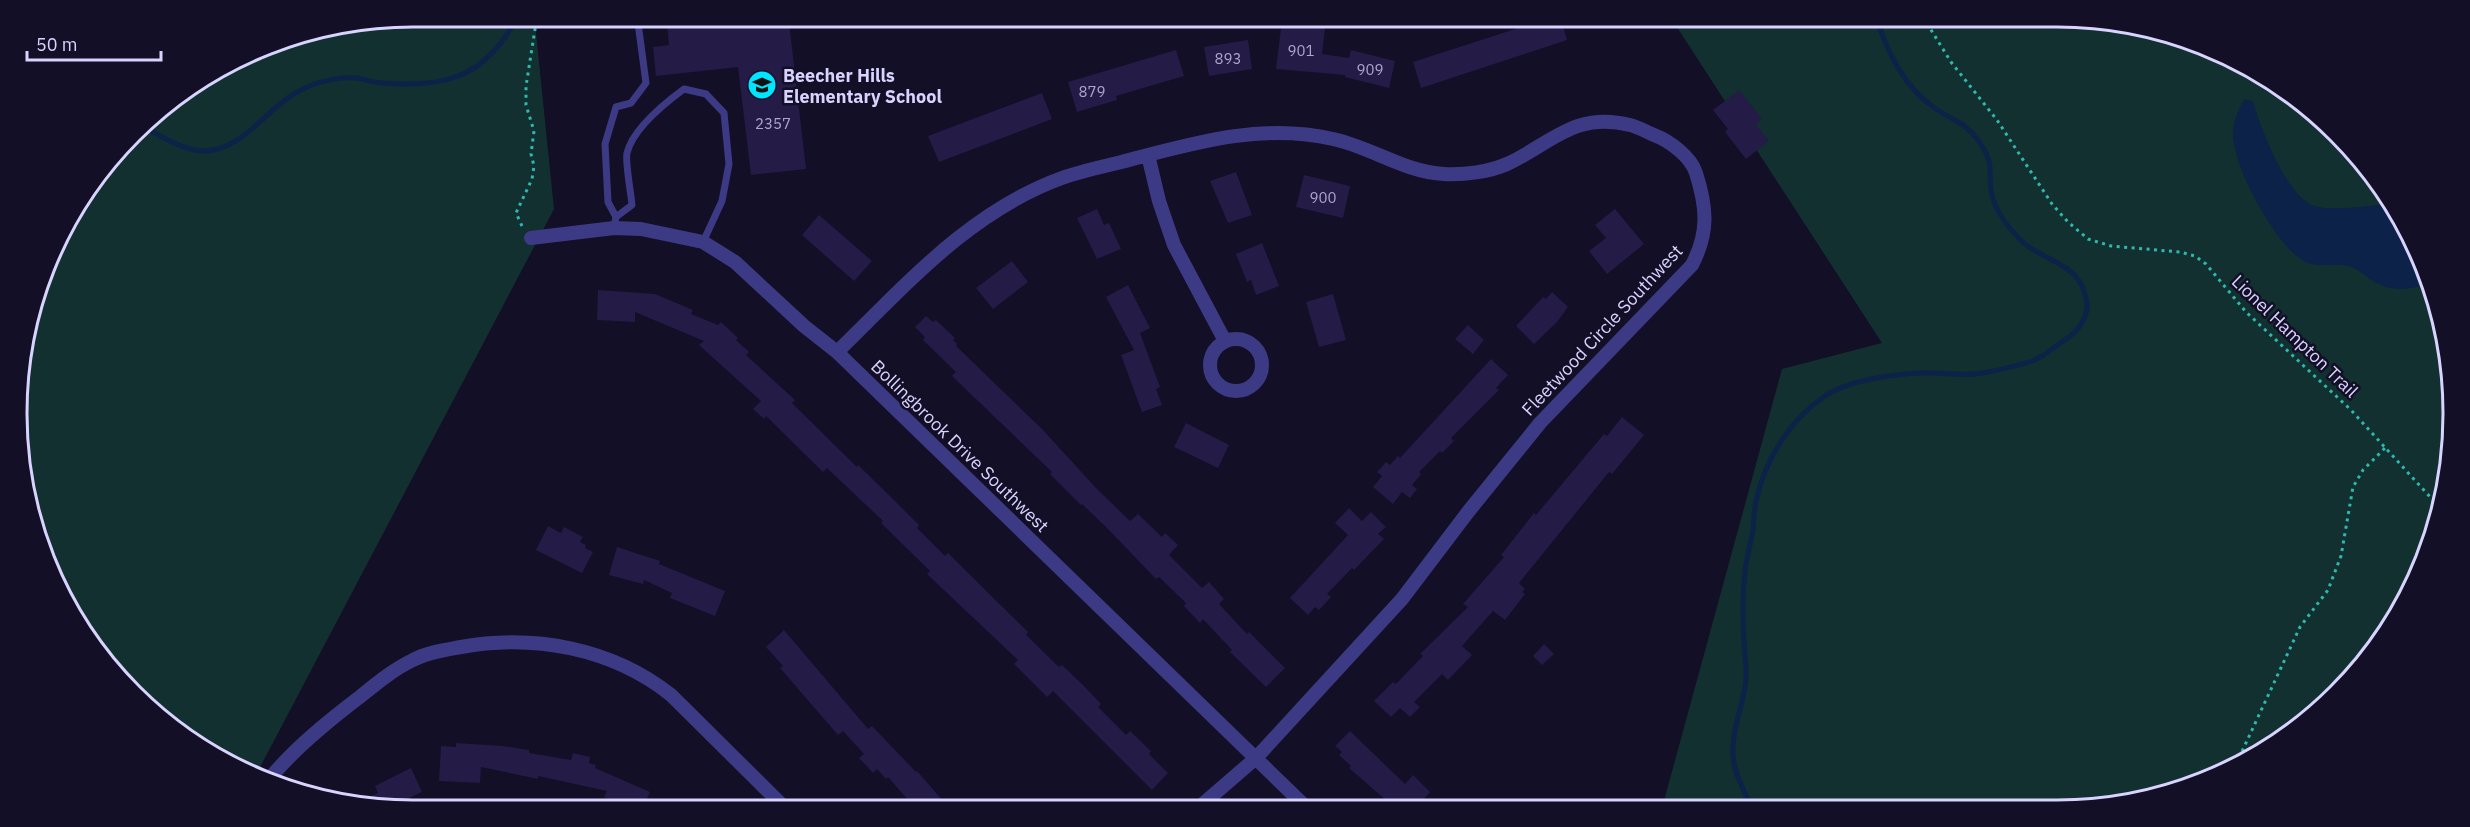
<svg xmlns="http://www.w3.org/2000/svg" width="2470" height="827" viewBox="0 0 2470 827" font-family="'IBM Plex Sans',sans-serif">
<rect width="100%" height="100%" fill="#130f26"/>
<path fill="#12302f" d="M2056,17l103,13 73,27 66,41 57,53 45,64 32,71 18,75 3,78 -13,77 -40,96 -81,100 -87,58 -123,37 -447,1 120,-439 100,-26 -211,-325z
M535,23l19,186 -297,564 -64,-30 -60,-49 -49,-60 -54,-118 -13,-76 3,-78 38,-124 41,-66 52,-57 111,-68 74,-23z"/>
<path fill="#0c2248" d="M2244,99l9,2c7,26 36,102 65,106 24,4 50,-2 74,-3l8,11 31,68c-22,7 -41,10 -61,-4 -6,-4 -11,-9 -19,-12 -16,-6 -33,3 -49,-7 -28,-18 -69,-93 -69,-126 0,-13 5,-23 11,-35z"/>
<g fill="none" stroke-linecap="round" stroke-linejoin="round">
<path stroke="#0c2248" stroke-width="5" d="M142,126c23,12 49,31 76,23 32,-9 53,-45 85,-60 15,-8 36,-12 53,-11 9,1 18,5 27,5 60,5 100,-5 131,-60
M1751,808c-6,-18 -17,-33 -18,-53 -2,-30 15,-57 13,-87 -3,-32 -5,-63 -1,-95 1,-15 6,-29 8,-44 1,-9 1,-19 3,-28 9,-41 33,-81 69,-105 25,-17 78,-24 108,-23 16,0 33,3 50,0 16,-3 34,-7 49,-12 11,-4 22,-14 33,-21 11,-7 23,-21 22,-36 -5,-46 -48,-40 -72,-70 -11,-12 -22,-28 -24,-44 -3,-23 4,-24 -11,-47 -13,-20 -26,-22 -44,-34 -29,-19 -51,-58 -59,-92"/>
</g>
<path fill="#241b47" d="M1546,19h15l6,21 -146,48 -8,-26z
M1282,20h44l-4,34 27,4 2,-8 44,11 -6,27 -44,-11v-2l-69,-6z
M789,22l17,147 -55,6 -13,-108 -82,9 -3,-29 16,-2 -2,-22z
M1248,40l4,29 -43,7 -5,-29z
M1176,50l8,26 -68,20 1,4 -40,12 -9,-30z
M1739,90l23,29 -6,6 13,16 -23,18 -21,-27 3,-3 -15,-19z
M1042,93l10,26 -113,43 -11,-26z
M1236,172l16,43 -24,8 -18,-42z
M1304,175l46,11 -7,32 -47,-11z
M1097,209l7,16 5,-2 12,26 -24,10 -20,-41z
M1615,209l29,35 -37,30 -18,-23 17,-13 -11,-13z
M819,215l53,46 -18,20 -52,-46z
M1262,243l17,43 -23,9 -5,-15 -4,2 -11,-28z
M1012,261l16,21 -35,27 -17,-21z
M1128,285l22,43 -10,5 20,54 -4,2 6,16 -20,7 -21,-57 13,-5 -28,-53z
M598,290l57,4 38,16 -2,4 27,11 3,-3 17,16 -2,2 13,12 -3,3 49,45 -3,3 5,5 60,59 1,-2 32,31 29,29 -2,3 28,28 3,-3 80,79 -2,3 33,32 3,-2 22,21 17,18 -3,3 28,28 4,-4 21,20 -2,3 19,19 -16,17 -99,-99 -6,6 -33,-33 4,-4 -91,-86 3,-3 -49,-48 2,-2 -56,-53 -4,4 -57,-56 -2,3 -11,-10 8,-8 -62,-56 5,-4 -69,-29v10l-38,-2z
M1552,292l16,15 -11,15 -23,22 -18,-18 27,-29 3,2z
M1333,294l13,46 -27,7 -13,-45z
M926,316l7,6 3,-2 19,18 -2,2 4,4 -1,2 86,83 55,60 33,32 8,-7 24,23 3,-4 13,12 -9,10 33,33 7,-6 15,17 -5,5 28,30 2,-2 36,36 -19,19 -36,-35 2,-2 -29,-31 -3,4 -16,-17 2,-3 -27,-26 -3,2 -47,-49 -27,-26 -1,1 -31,-31 2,-2 -100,-96 4,-4 -33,-32 2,-3 -10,-10z
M1468,325l16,15 -11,14 -18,-15z
M1491,359l17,16 -12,13 3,2 -48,48 3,3 -12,12 -2,-2 -21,21 2,2 -9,11 5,4 -7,9 -8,-6 -9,12 -20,-17 9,-11 -5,-4 9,-10 4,3 8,-9 2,2z
M1622,417l22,18 -32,39 -3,-2 -90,111 6,6 -3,3 3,2 -20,26 -12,-9 -31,35 10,9 -24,25 -6,-6 -28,28 6,5 -10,10 -10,-9 -9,9 -17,-16 19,-19 3,2 27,-28 -3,-2 48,-47 -5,-3 41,-47 -3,-2 33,-42 2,2 68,-81 3,2z
M1186,423l43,22 -11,23 -44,-21z
M1349,508l13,13 9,-9 15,15 -8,7 6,5 -30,31 -2,-2 -25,26 4,3 -12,13 -4,-3 -7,8 -18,-17 58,-63 -13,-12z
M548,526l13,7 3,-6 19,10 -3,5 6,3 -1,3 8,4 -11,21 -46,-23z
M617,547l43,14 -1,3 66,27 -10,25 -45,-18 2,-5 -28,-13 -1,4 -34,-9z
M784,630l84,99 4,-3 44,46 1,-1 33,38h-34l-28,-32 -2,2 -9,-10 -4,4 -14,-15 5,-4 -21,-23 -5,4 -58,-67 3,-2 -17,-19z
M1544,644l10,10 -12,11 -9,-9z
M1350,731l55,53 8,-9 17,17 -15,16h-20l-46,-40 2,-2 -12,-11 3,-3 -7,-6z
M456,743l47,3 26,4v3l42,7 2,-7 17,4 -1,6 7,2 -1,3 55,24 -8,18h-7l-31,-13 3,-6 -69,-15v3l-57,-12 -1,16 -41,-2 2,-35 15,1z
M411,768l11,24 -32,15 -33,-4 21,-10 -3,-7z"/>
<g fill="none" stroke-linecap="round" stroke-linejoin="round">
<path stroke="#2fb8b0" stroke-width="3" stroke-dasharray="3 4.5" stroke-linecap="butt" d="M1923,17l28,45 46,58 55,84 16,18 20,17 23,7 69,6 15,4 11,8 40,48 105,98 90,99
M522,226l-6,-13 16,-34 2,-13 -3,-12 3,-23 -8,-26v-19l10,-63
M2230,770l8,-10 62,-133 28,-37 13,-34 12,-69 10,-17 23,-23"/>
<path stroke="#3d3a85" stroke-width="7" d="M616,217l16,-12c-1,-12 -7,-43 -5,-52 6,-25 38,-50 57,-64l22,5 18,19 5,51 -7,37 -19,41
M615,222l1,-5 -8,-15 -3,-58 11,-37 15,-4 15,-20 -8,-60"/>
<path stroke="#3d3a85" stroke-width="14" d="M1148,155l11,46 15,44 51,96
M531,238l83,-10 27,1 62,13 32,20 69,64 33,26 471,457
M1210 365a26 26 0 1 1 52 0a26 26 0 1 1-52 0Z
M837,352c68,-66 133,-141 225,-174 22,-8 45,-12 67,-18 68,-18 134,-37 204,-21 38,8 71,33 111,35 20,1 45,-2 63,-10 44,-20 67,-53 123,-39 8,2 17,7 24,10 16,6 37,22 42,38 11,35 13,59 -4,92l-152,158 -72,89 -66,87 -146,159 -59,51
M270,778c26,-31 58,-57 91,-82 16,-13 33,-27 52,-36 15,-8 32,-10 48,-13 73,-13 151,1 210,48l116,115"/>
</g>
<defs>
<g id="school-disc" transform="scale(1.5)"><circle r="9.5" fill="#00e5ff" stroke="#130f26"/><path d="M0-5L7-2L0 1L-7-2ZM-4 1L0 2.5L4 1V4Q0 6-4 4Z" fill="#111"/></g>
</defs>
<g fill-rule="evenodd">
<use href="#school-disc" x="762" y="85"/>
</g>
<g text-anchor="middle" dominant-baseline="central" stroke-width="5" stroke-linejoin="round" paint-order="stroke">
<g font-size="15" fill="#aca6d1">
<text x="1301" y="50">901</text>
<text x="1228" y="58">893</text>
<text x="1370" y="69">909</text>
<text x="1092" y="91">879</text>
<text x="773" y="123">2357</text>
<text x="1323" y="197">900</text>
</g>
<g font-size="18" font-weight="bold" fill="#d9d4ff" stroke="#130f26" text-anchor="start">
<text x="783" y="75">Beecher Hills<tspan x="783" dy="21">Elementary School</tspan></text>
</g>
<g font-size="18" fill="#d9d4ff" stroke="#130f26">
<text transform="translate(1602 330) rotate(-47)">Fleetwood Circle Southwest</text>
<text transform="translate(2295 336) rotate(44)">Lionel Hampton Trail</text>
<text transform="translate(960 446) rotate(44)">Bollingbrook Drive Southwest</text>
</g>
</g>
<path d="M0 0H2470V827H0ZM413 27H2057A386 386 0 0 1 2443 413V414A386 386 0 0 1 2057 800H413A386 386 0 0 1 27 414V413A386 386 0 0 1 413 27Z" fill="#130f26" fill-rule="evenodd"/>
<path fill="none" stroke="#d9d4ff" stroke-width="3" d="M413 27H2057A386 386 0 0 1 2443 413V414A386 386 0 0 1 2057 800H413A386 386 0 0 1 27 414V413A386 386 0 0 1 413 27Z"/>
<path d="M27 51v9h134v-9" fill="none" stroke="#d9d4ff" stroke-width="3"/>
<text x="36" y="51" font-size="18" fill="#d9d4ff" stroke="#130f26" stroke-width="4.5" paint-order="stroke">50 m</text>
</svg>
